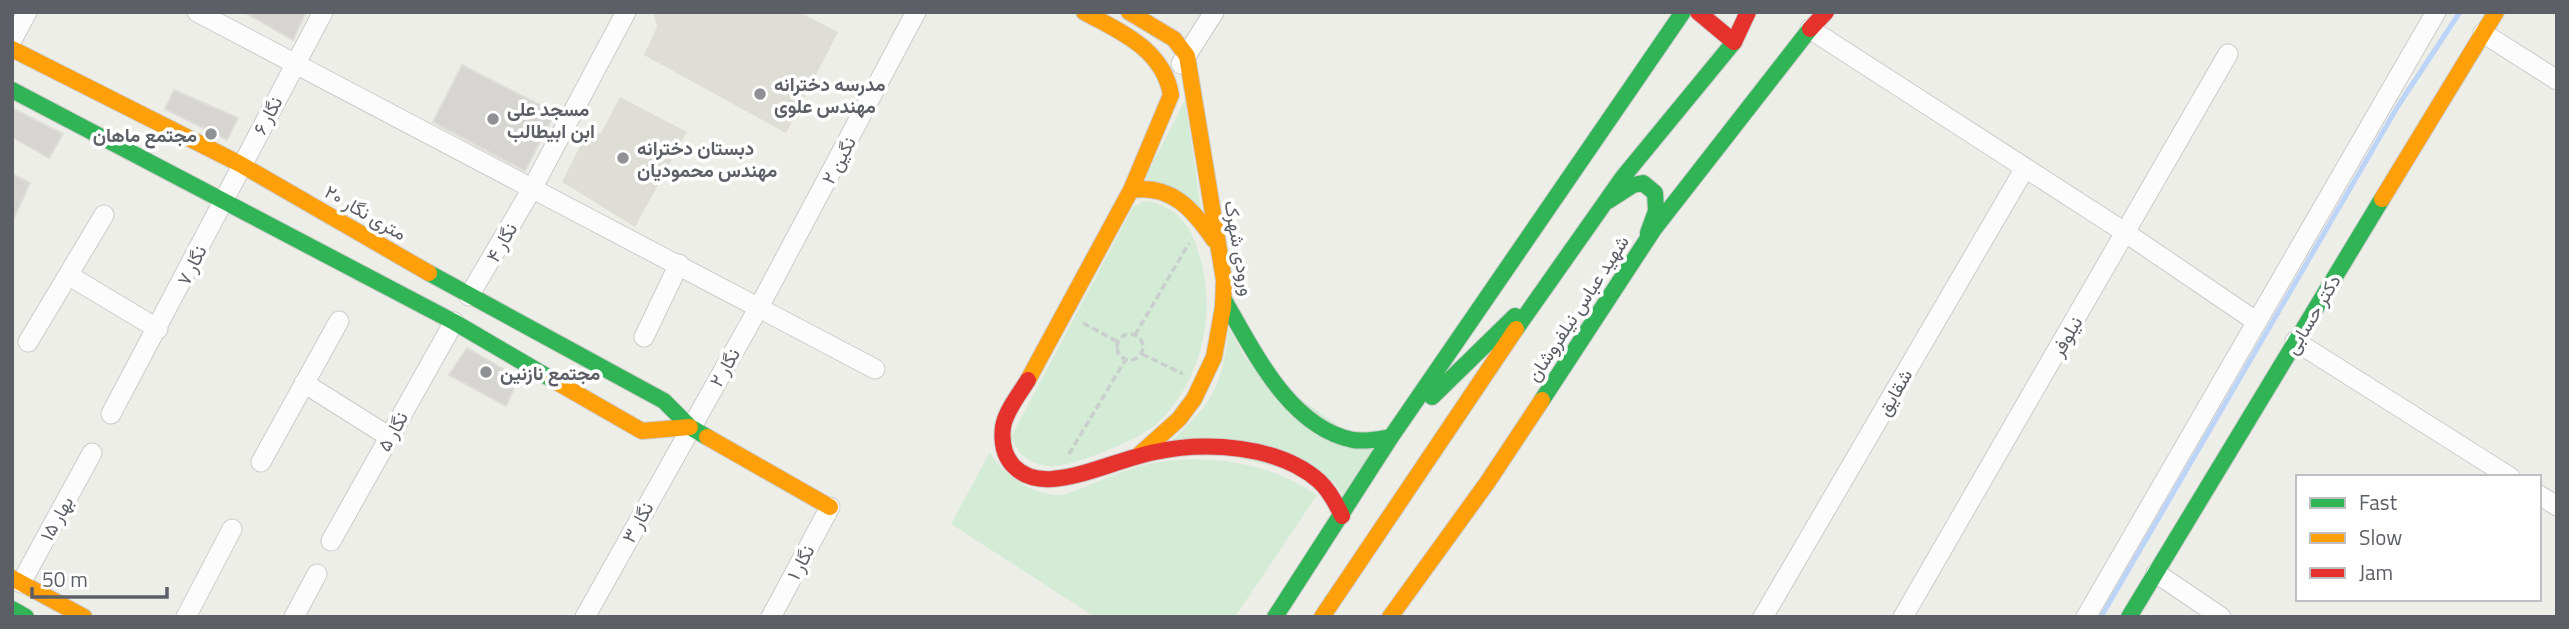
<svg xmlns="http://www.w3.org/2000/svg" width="2569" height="629" viewBox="0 0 2569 629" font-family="'Titillium Web',Vazirmatn,sans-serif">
<rect width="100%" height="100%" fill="#eeeee8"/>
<path fill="#dfded6" d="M653,12h146l39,20 -52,101 -142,-78 13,-28z
M620,97l67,35 -52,95 -73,-45 24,-48 15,-1z"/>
<path fill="#d4ecd6" d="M1185,100l16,109 -56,-31z
M1144,201c30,3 46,22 54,50 20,59 5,127 -40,172 -17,16 -90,47 -113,43 -17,-3 -28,-13 -34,-29l122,-230z
M1229,328l18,33 127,90 -29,47 -12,-17 -162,-40c43,-39 51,-56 58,-113z
M990,452c13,25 46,44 74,43 32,-12 68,-30 103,-34 51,-6 107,4 150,34l-82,122h-140l-144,-93z"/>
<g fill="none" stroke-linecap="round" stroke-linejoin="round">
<path stroke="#bcd4f8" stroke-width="5" d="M2101,617l297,-511 62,-94"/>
</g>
<path fill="#d6d5d2" stroke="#deddd7" stroke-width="2" d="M244,12h62l-13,28z
M462,65l93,48 -30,58 -92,-49z
M174,90l64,28 -11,22 -62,-31z
M12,108l51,26 -14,24 -37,-21z
M12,174l18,9 -18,39z
M467,348l52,30 -13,28 -57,-31z"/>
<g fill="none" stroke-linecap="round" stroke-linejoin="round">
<g stroke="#cbccca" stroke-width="21">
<path id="street" d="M197,12l678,357
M1810,29l316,204 131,89
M2483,33l74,47
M12,40l15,-28
M1181,64l33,-52
M68,275l90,54
M469,296l64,-109 93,-175
M644,337l35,-73
M2295,341l215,136
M28,342l76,-127
M304,383l84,53
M111,414l212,-402
M261,462l78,-141
M2539,495l18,11
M331,541l123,-219
M2156,573l65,44
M21,583l71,-130
M186,617l46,-88
M294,617l23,-43
M585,617l174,-310 157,-295
M771,617l59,-110
M1763,617l262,-449
M1903,617l325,-563
M2086,617l350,-605"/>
</g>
<g stroke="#ccc" stroke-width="18">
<path id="fast" d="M12,90l442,232 99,58
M1608,201l25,-16 10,-2 12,10 1,18 -8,22
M429,273l235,128 26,26 17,10
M1224,300c30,51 65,127 129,140 12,2 26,-1 38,-3
M1516,329l107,-152 111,-135
M1432,397l83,-81
M1542,400l112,-171 156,-200
M12,609l14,8
M1275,617l116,-180 292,-425
M2129,617l253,-418"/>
</g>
<g stroke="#ccc" stroke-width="18">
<path id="slow" d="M1129,12l45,27 13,17 37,224 -1,27 -9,50 -20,42 -15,20 -39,35
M12,49l228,115 189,109
M1131,190c40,-6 62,19 83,50
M2382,199l114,-187
M553,380l89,51 48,-4
M1028,380l103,-190 40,-95c-8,-46 -50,-63 -87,-83
M707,437l123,70
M12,578l72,39
M1322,617l194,-288
M1390,617l97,-134 55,-83"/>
</g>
<g stroke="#ccc" stroke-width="18">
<path id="jam" d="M1698,12l36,30
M1810,29l16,-17
M1734,42l14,-30
M1028,380c-8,13 -23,32 -25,47 -4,33 16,54 49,52 35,-3 68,-20 103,-27 50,-11 123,-7 164,29 10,9 17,22 23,35"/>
</g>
<path stroke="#c9cfcc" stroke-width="3.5" stroke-dasharray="7 3.5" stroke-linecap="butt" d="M1083,323l35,19
M1117 347a13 13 0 1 1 26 0a13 13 0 1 1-26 0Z
M1135,335l54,-92
M1142,354l41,20
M1069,454l57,-95"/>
<use href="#street" stroke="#fcfcfc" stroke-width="19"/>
<use href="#fast" stroke="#30b455" stroke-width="16"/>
<use href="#slow" stroke="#ff9f0a" stroke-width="16"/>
<use href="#jam" stroke="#e5322d" stroke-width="16"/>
</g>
<g fill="#909194" stroke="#fff" stroke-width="2.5">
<circle cx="760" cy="94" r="7"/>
<circle cx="493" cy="119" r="7"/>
<circle cx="211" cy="134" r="7"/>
<circle cx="623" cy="158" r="7"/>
<circle cx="486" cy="372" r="7"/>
</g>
<g text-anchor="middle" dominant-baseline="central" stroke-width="7" stroke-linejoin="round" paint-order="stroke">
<g font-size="19" font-weight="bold" fill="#5d5f67" stroke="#fff" text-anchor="start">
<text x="774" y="83">مدرسه دخترانه<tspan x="774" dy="22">مهندس علوی</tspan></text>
<text x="507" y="108">مسجد علی<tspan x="507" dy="22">ابن ابیطالب</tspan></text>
<text x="197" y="134" text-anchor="end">مجتمع ماهان</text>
<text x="637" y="147">دبستان دخترانه<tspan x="637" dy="22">مهندس محمودیان</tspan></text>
<text x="500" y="372">مجتمع نازنین</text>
</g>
<g font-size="19" fill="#5d5f67" stroke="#fff">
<text transform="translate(267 115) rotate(-62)">نگار ۶</text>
<text transform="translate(838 160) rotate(-62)">نگین ۲</text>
<text transform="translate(366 212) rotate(30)">۲۰ متری نگار</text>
<text transform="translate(501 242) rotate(-60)">نگار ۴</text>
<text transform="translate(1240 248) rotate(80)">ورودی شهرک</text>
<text transform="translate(191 265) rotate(-63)">نگار ۷</text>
<text transform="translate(1577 308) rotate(-57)">شهید عباس نیلفروشان</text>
<text transform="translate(2312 314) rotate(-59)">دکتر حسابی</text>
<text transform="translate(2066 336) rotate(-60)">نیلوفر</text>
<text transform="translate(724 367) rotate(-60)">نگار ۲</text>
<text transform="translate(1894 392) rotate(-60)">شقایق</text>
<text transform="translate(392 431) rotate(-61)">نگار ۵</text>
<text transform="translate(56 518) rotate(-61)">بهار ۱۵</text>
<text transform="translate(637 522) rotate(-61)">نگار ۳</text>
<text transform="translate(800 562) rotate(-62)">نگار ۱</text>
</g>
</g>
<rect width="2569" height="629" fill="none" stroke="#5d5f67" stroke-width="28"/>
<rect x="2296" y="475" width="245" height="126" fill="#ffffff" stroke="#bebfc2" stroke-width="2"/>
<rect x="2310" y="498" width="35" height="10" fill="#30b455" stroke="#bebfc2" stroke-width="2"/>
<text x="2359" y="510" font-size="21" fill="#5d5f67">Fast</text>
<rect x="2310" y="533" width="35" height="10" fill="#ff9f0a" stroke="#bebfc2" stroke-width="2"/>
<text x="2359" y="545" font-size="21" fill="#5d5f67">Slow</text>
<rect x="2310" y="568" width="35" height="10" fill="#e5322d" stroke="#bebfc2" stroke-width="2"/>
<text x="2359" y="580" font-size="21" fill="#5d5f67">Jam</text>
<path d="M32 587v10h135v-10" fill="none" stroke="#5d5f67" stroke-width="3.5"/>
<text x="42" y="587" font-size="21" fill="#5d5f67" stroke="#ffffff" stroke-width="5" paint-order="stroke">50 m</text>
</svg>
